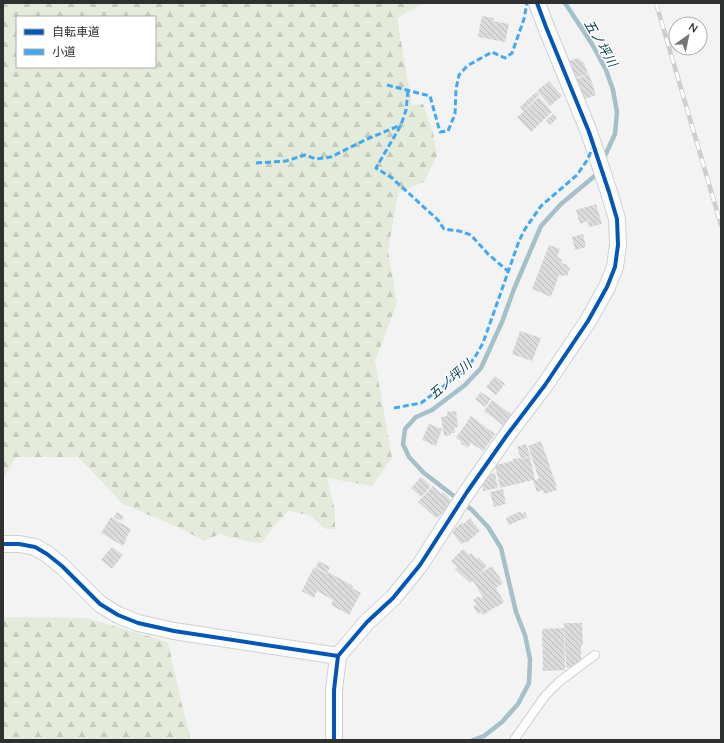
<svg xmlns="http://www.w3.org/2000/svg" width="724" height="743" viewBox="0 0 724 743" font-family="Quicksand,'Noto Sans JP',sans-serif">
<defs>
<pattern id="forest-firs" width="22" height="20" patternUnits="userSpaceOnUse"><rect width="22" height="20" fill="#e4ebdb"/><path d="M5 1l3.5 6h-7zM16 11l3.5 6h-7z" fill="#c4cabc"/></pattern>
<pattern id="building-back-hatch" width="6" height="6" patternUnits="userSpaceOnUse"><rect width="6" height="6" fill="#dcdbdb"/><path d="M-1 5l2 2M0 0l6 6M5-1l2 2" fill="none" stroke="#bdbcbc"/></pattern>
</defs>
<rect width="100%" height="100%" fill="#f3f3f3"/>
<path fill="url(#forest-firs)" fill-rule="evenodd" d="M3,3h421l-27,15 15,87 11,-1 10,28 4,24 -13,26 -26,11 -10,57 9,53 -22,58 17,97 -20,28 -45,-8 8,33v18h-9l-17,-14 -21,-4 -14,15 -12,17 -17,-2 -25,-7 -16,7 -22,-12 -59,-25 -45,-47h-62l-13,22zM17,17h138v50h-138z
M3,617l83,1 82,24 13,59 10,39h-188z"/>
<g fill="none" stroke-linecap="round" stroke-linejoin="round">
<path stroke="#a4c0c8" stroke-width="4.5" d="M565,3l27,41 14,26 7,20 4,22 -2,22 -12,26
M473,740l11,-4 18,-14 16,-18 11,-21 1,-24 -5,-24 -9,-23 -15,-64 -13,-21 -16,-17 -48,-37 -15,-16 -6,-13 2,-15 11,-12 16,-7 33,-25 16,-17 21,-46 12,-33 27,-63 20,-22 36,-30 1,-4"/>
</g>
<path fill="url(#building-back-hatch)" d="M482,16l12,2 -1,3 16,3 -4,18 -27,-5z
M578,58l6,5 4,11 -16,5 -6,-17z
M589,74l7,21 -17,6 -8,-20z
M549,81l13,15 -12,10 -13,-15z
M536,92l3,3 -16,16 -3,-4z
M539,97l13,15 -21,20 -14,-15z
M553,114l4,4 -7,7 -4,-5z
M596,204l6,20 -13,3 -1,-6 -8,3 -4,-14z
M583,234l3,13 -11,3 -3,-13z
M549,245l11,4 -3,8 5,2 -1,4 7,2 -1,2 3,1 -3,8 -3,-1 -1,1 -4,-1 -8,22 -19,-8z
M520,331l21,7 -9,23 -20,-7z
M495,376l10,8 -9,11 -10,-8z
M481,392l10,7 -6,8 -10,-8z
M492,400l20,15 -8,11 -20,-15z
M456,411l2,16 -4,1 1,5h-4v2l-7,1 -3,-19 6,-1v-4z
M471,416l24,18 -12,17 -12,-8 -3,5 -8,-5 2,-1 -6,-4z
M429,424l13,5 -6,17 -14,-6z
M541,441l16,46h-2l2,3 -13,4 -1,-4 -6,2 -4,-12 -33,8 -5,-23 18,-4v-2l7,-1v1l-3,1 13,-3 5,23 4,-1 -11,-33z
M526,444l4,12 -9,3 -4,-12z
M495,473l3,15 -15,3 -1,-9 4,-7z
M421,477l10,9 -10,11 -10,-9z
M433,486l8,8 2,-2 10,10 -15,15h-1l-1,1 -18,-16z
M503,489l3,15 -12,3 -4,-15z
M521,511l1,3 3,-2 2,5 -18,8 -3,-7z
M117,512l7,4 -3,5 -7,-4z
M111,517l20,12 -6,11 1,1 -3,5 -22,-13z
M470,518l10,13 -14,12 -1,-1 -4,2 -9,-12 3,-2 -1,-1 8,-6 1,1z
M112,547l11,8 -11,14 -11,-9z
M463,549l6,6 2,-2 6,6 1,-2 9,9 -8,8 13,-8 11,17 -7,5 8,14 -7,5v-1l-14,9 -2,-3 -3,2 -5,-7 4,-3 -4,-4 6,-4 1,3 3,-2 -10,-16 -3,2 -15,-14 2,-2 -6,-6z
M319,561l11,6 -3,6 -11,-6z
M314,567l13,7 -9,16 10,-18 25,14 -1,2 9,5 -12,22 -18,-10 2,-5 -16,-9 -3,7 -12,-7z
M564,623h18l1,22 -2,1v13l-3,4 -8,4 -4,1z
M564,628l1,42 -22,1 -1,-42z"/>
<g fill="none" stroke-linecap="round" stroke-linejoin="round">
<g stroke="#d0d0d0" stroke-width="10">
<path id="lane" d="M514,740l31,-44 15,-15 35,-26"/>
</g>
<g stroke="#d0d0d0" stroke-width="18">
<path id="street" d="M3,544h16l16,3 12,7 15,12 38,38 18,11 20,8 36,8 164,25
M334,740v-50l4,-34 29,-34 26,-24 27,-33 47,-73 40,-57 38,-50 43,-64 19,-34 8,-20 3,-22 -1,-26 -8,-27 -20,-60 -43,-105 -9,-24"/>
</g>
<use href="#lane" stroke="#fdfdfd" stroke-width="8"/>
<use href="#street" stroke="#fdfdfd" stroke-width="16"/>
<g stroke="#cecece" stroke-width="4.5">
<path id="rail" d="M656,3l65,222"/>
</g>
<use href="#rail" stroke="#fff" stroke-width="3" stroke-dasharray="9" stroke-linecap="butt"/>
<path stroke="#3fa9f5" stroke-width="3" stroke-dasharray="6 3" stroke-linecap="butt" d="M387,85l43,11 10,36 8,-1 7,-17 1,-25 3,-14 8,-9 25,-14 13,6 7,-5 12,-34 3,-16
M408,91l-2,19 -5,15 -25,43 16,10 46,42 6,9 15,2 12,4 17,19 21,18
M256,163l30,-2 19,-6 11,4 15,-2 36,-18 34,-14
M394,408l27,-5 44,-33 10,-13 8,-14 36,-102 6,-12 16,-23 36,-31 11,-16 5,-13"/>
<g stroke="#fff" stroke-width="6">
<path id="cycleway" d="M3,544h16l16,3 12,7 15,12 38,38 18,11 20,8 36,8 164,25
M334,740v-50l4,-34 29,-34 26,-24 27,-33 47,-73 40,-57 38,-50 43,-64 19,-34 8,-20 3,-22 -1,-26 -8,-27 -20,-60 -43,-105 -9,-24"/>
</g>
<use href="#cycleway" stroke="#0057b8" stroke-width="4"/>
</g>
<g text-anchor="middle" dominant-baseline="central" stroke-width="3" stroke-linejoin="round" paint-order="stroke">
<g font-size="13" font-style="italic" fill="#03424f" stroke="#fff">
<text transform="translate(601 43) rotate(60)">五ノ坪川</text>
<text transform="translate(450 379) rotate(-41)">五ノ坪川</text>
</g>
</g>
<rect width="724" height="743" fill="none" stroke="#2f3030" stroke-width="8"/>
<rect x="16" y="16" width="140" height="52" fill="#ffffff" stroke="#acacac"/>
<rect x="24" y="29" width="20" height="6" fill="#0057b8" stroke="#acacac"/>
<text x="52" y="36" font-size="12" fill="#2f3030">自転車道</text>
<rect x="24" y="49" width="20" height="6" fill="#3fa9f5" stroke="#acacac"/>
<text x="52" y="56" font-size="12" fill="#2f3030">小道</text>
<g transform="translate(688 36) rotate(33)"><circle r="19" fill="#ffffff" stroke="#acacac"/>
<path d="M0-3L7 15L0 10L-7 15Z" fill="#747474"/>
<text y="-6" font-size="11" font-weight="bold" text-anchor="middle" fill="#2f3030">N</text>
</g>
</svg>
